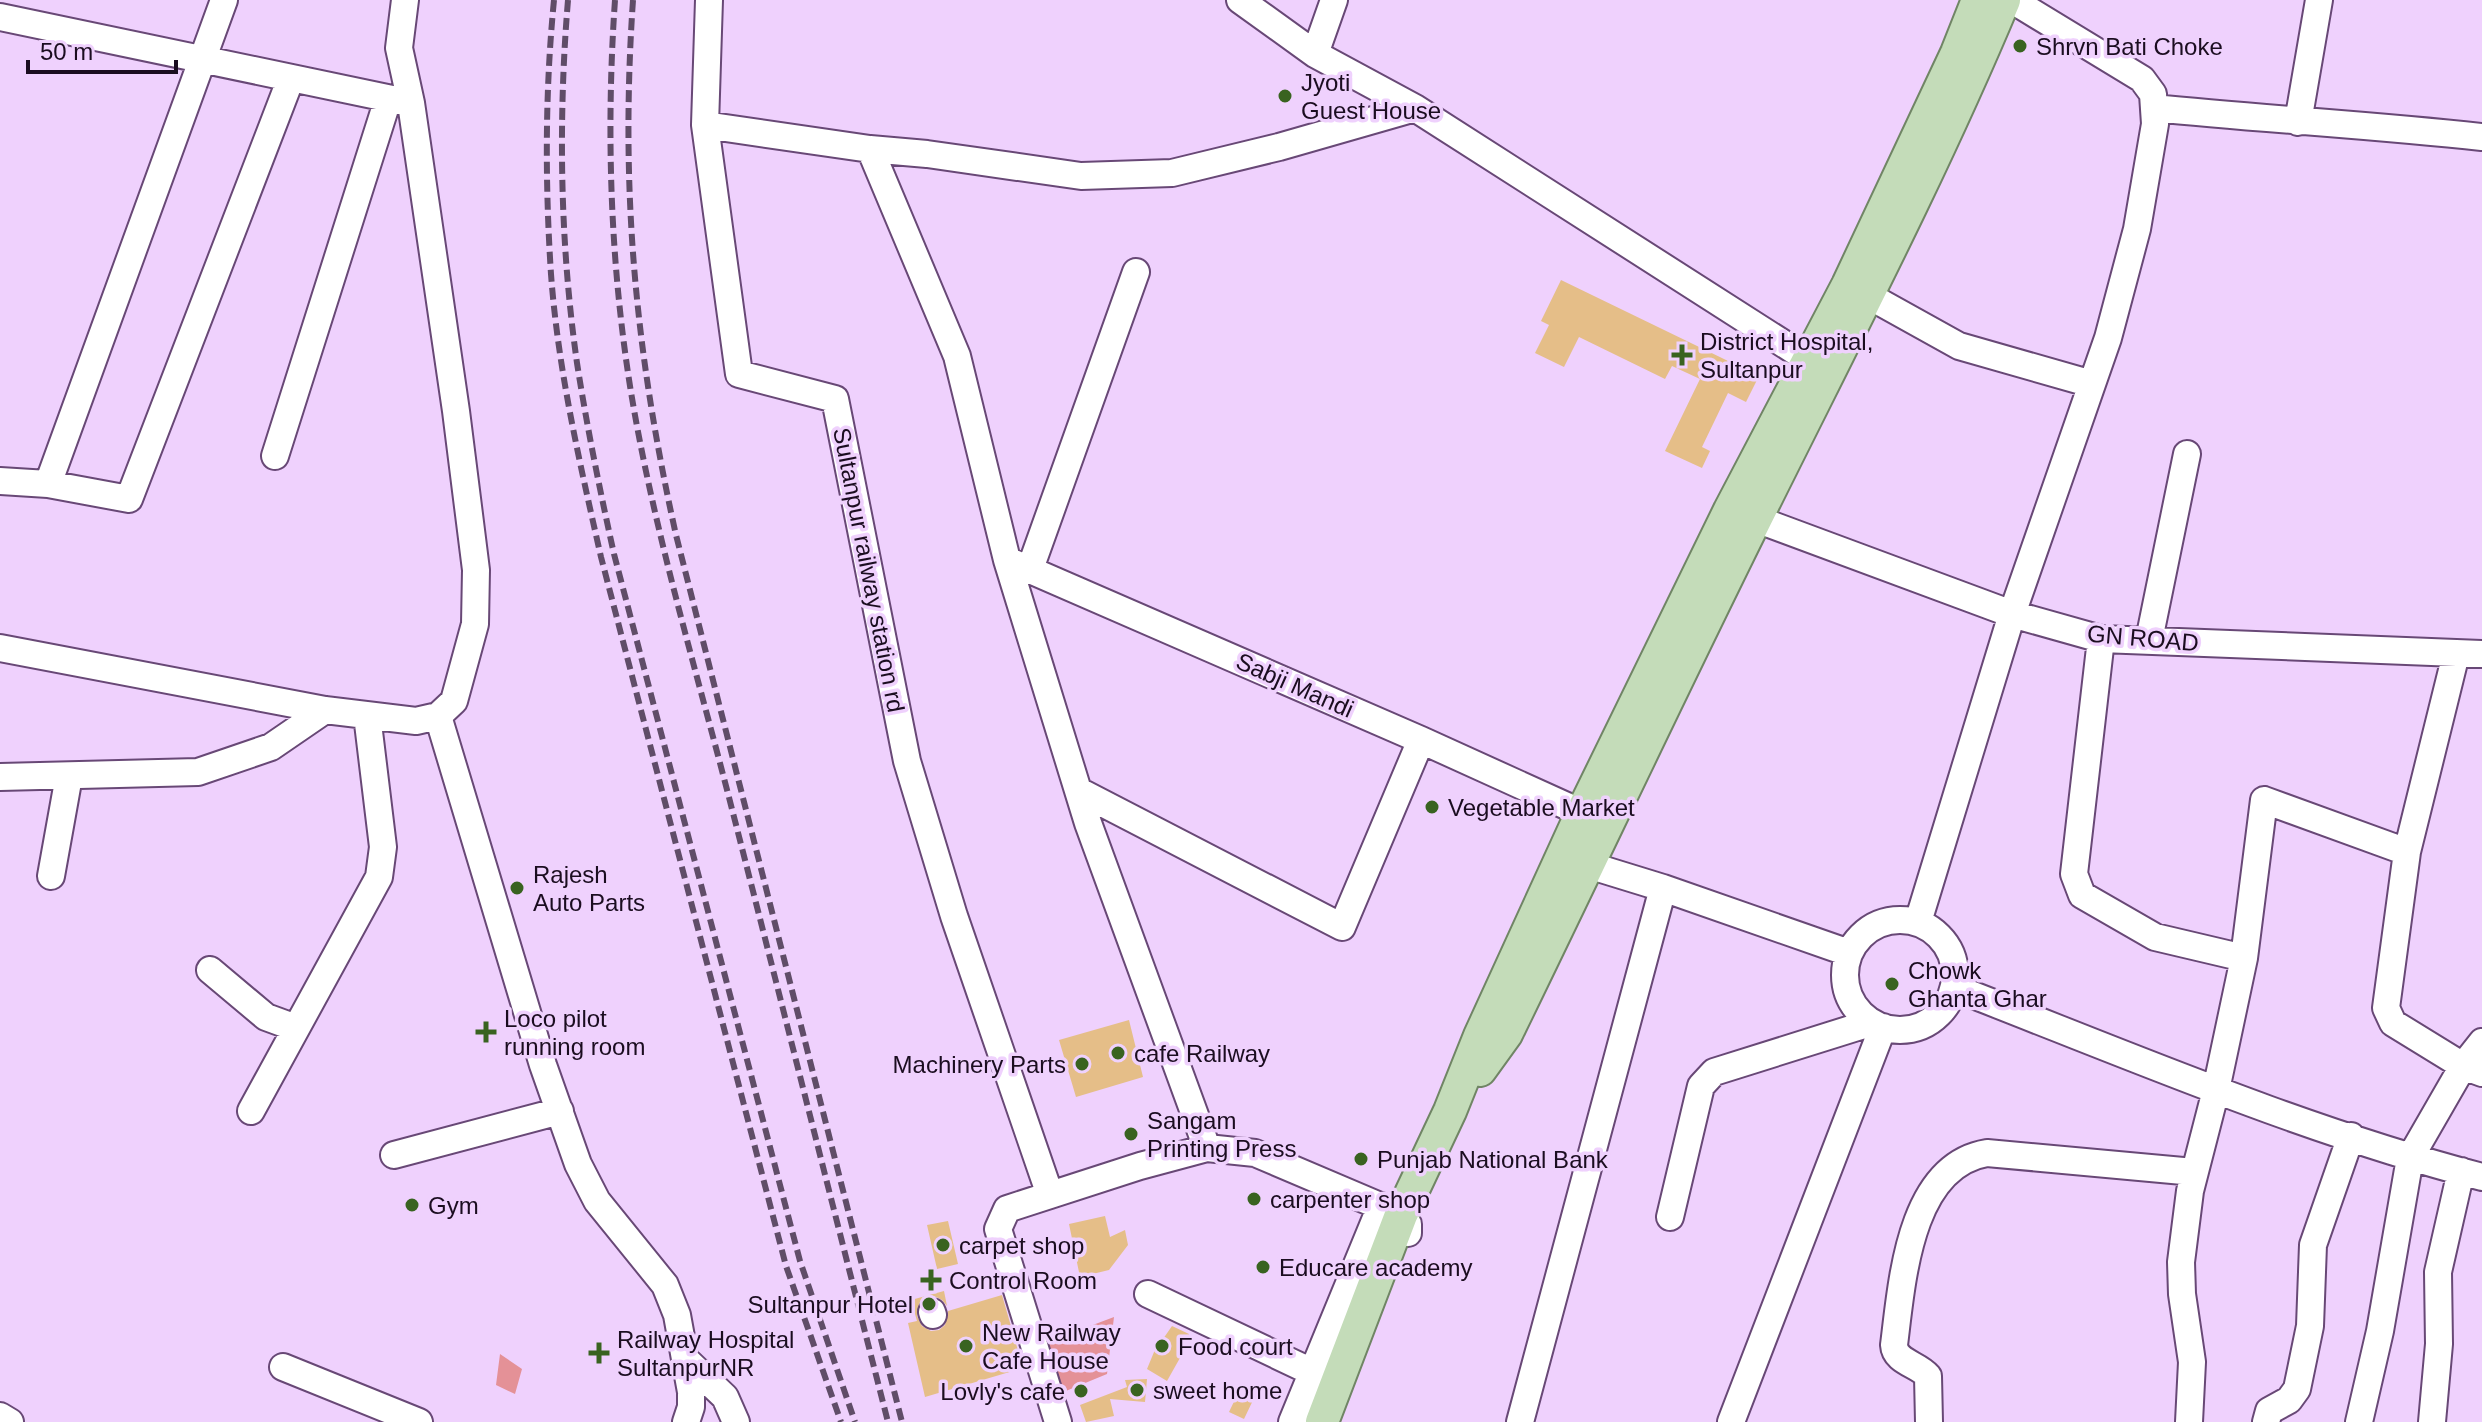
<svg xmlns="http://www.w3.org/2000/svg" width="2482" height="1422" viewBox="0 0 2482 1422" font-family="Arial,sans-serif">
<rect width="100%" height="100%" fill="#efd1fd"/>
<path fill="#e49197" d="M1114,1317l-7,57 -46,19 -16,-50z
M500,1354l22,15 -7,25 -19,-9z"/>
<path fill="#e5be88" d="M1561,280l198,96 -13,26 -18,-9 -26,54 8,4 -8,17 -37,-17 35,-72 -28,-13 -7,13 -86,-42 -15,30 -29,-14 14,-28 -8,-4z
M1129,1020l14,57 -67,20 -17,-57z
M1105,1216l5,21 15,-7 3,15 -19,25 -29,7 -11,-53z
M948,1221l10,43 -21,5 -10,-44z
M944,1291l3,15 -5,-6 -8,-4 -8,1 -6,5 -3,14 5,10 9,5 8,-1 6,-5 3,-14 54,-16 21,73 -98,29 -17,-74 9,-2 -6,-21z
M1172,1326l17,8 -4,15 -18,32 -20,-12 7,-17z
M1147,1379l-2,23 -35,-3 4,17 -28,6 -6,-17 47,-18 -2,-7z
M1241,1387l15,7 -12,25 -15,-7z"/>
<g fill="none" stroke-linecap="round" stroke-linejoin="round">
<g stroke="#684876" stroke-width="30">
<path id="minor" d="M709,0l-4,125 34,249 96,25 72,362 47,155 96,279
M1240,0l75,54 100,54 394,252
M0,17l411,86
M1315,54l19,-54
M2154,108c109,11 219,17 328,29
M2298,122l21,-122
M705,125l165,24 57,5 154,22 91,-3 107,-26 136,-39
M870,149l87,207 50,204 81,263 119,325
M1851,286l108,60 133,38
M275,456l113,-357
M0,481l48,3 81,15 162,-421
M48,484l176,-484
M1737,512l275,102 89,25 381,15
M1007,560l414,180 161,73
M1030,569l106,-297
M2101,639l-27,235 8,21 73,42 89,21 20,-158 143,52 49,-198
M2149,640l38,-186
M0,648l325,62 91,11 22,-5 16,-15 21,-77 1,-54 -20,-159 -45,-308 -12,-55 6,-48
M438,716l105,349 35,99 19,37 68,84 12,30 14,77v15l-5,15
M0,777l198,-5 73,-25 54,-37
M1081,792l261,135 79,-187
M2407,852l-21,156 7,15 70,43 19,7
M1572,860l91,28 186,65
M51,876l18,-100
M1845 975a55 55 0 1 1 110 0a55 55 0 1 1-110 0Z
M1918,922l94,-308 96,-276 29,-109 18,-105 -2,-30 -11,-15 -130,-79
M210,970l56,47 30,11
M1955,988c173,67 347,142 527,189
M251,1111l128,-234 4,-30 -16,-132
M394,1155l166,-44
M1670,1217l31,-131 13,-14 156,-49
M1148,1294l164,78
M932,1312l1,3
M685,1359l40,38 11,25
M283,1367l136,55
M0,1416l10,6
M1058,1422l-60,-193 9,-20 133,-43 67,-18 48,5 146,62 7,9v9
M1292,1422l89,-216
M1520,1422l143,-534
M1731,1422l152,-395
M1929,1422l-1,-46c-10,-12 -33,-14 -34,-31 8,-63 15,-179 93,-192l207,19
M2189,1422l3,-60 -10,-68 -1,-32 9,-71 26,-101 28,-132
M2266,1422l3,-11 20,-11 8,-11 13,-63 3,-81 38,-109
M2359,1422l21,-91 30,-173 53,-92 19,-24
M2432,1422l7,-78 -1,-72 23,-101"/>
</g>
<g stroke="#708565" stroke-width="36">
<path id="major" d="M1480,1070l26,-36c84,-172 165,-345 250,-516 85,-172 174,-341 248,-518
M1322,1422l79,-207 49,-104 30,-75 102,-223 148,-303 118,-225 109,-232 21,-53"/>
</g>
<use href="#minor" stroke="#fff" stroke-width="26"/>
<use href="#major" stroke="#c4dcb9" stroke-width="32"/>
<path stroke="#604d68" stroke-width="6" stroke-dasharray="12 6" stroke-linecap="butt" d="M554,0c-9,91 -9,183 -3,274 7,96 29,190 50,283l185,709 55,156
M568,0c-10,120 -8,244 9,363 10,64 23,128 37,191l186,707 55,161
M615,0c-9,128 -5,259 15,386 23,143 67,286 103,427 52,203 103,406 155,609
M633,0c-13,188 2,351 43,535l226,887"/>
</g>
<g fill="#396320" stroke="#efd1fd" stroke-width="3">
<circle cx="2020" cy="46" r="8"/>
<circle cx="1285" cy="96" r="8"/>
<path d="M1678 343h8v8h8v8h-8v8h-8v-8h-8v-8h8z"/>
<circle cx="1432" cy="807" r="8"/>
<circle cx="517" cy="888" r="8"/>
<circle cx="1892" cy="984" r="8"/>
<path d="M482 1020h8v8h8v8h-8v8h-8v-8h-8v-8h8z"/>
<circle cx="1118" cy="1053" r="8"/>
<circle cx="1082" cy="1064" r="8"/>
<circle cx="1131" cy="1134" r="8"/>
<circle cx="1361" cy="1159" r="8"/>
<circle cx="1254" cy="1199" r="8"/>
<circle cx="412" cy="1205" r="8"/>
<circle cx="943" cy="1245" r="8"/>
<circle cx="1263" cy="1267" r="8"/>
<path d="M927 1268h8v8h8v8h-8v8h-8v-8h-8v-8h8z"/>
<circle cx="929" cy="1304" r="8"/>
<circle cx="966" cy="1346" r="8"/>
<circle cx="1162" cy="1346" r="8"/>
<path d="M595 1341h8v8h8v8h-8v8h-8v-8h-8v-8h8z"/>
<circle cx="1137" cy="1390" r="8"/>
<circle cx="1081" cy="1391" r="8"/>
</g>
<g text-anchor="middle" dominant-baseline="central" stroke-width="7" stroke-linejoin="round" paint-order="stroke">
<g font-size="24" fill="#1b0d20" stroke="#efd1fd" text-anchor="start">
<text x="2036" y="46">Shrvn Bati Choke</text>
<text x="1301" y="82">Jyoti<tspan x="1301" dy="28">Guest House</tspan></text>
<text x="1700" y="341">District Hospital,<tspan x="1700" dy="28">Sultanpur</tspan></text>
<text x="1448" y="807">Vegetable Market</text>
<text x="533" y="874">Rajesh<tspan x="533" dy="28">Auto Parts</tspan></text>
<text x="1908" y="970">Chowk<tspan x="1908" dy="28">Ghanta Ghar</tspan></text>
<text x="504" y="1018">Loco pilot<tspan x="504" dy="28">running room</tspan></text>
<text x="1134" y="1053">cafe Railway</text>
<text x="1066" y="1064" text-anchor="end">Machinery Parts</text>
<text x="1147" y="1120">Sangam<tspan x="1147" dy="28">Printing Press</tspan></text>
<text x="1377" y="1159">Punjab National Bank</text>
<text x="1270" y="1199">carpenter shop</text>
<text x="428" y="1205">Gym</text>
<text x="959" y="1245">carpet shop</text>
<text x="1279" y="1267">Educare academy</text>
<text x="949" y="1280">Control Room</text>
<text x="913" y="1304" text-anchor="end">Sultanpur Hotel</text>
<text x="982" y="1332">New Railway<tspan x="982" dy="28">Cafe House</tspan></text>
<text x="617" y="1339">Railway Hospital<tspan x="617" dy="28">SultanpurNR</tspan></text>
<text x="1178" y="1346">Food court</text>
<text x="1153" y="1390">sweet home</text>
<text x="1065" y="1391" text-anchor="end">Lovly's cafe</text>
</g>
<g font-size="24" fill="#1b0d20" stroke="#efd1fd">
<text transform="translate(869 570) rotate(79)">Sultanpur railway station rd</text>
<text transform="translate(2143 638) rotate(5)">GN ROAD</text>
<text transform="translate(1295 685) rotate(24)">Sabji Mandi</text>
</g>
</g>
<path d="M28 60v12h148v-12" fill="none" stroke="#1b0d20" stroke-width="4"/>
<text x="40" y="60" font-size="24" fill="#1b0d20" stroke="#efd1fd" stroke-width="6" paint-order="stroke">50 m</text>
</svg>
